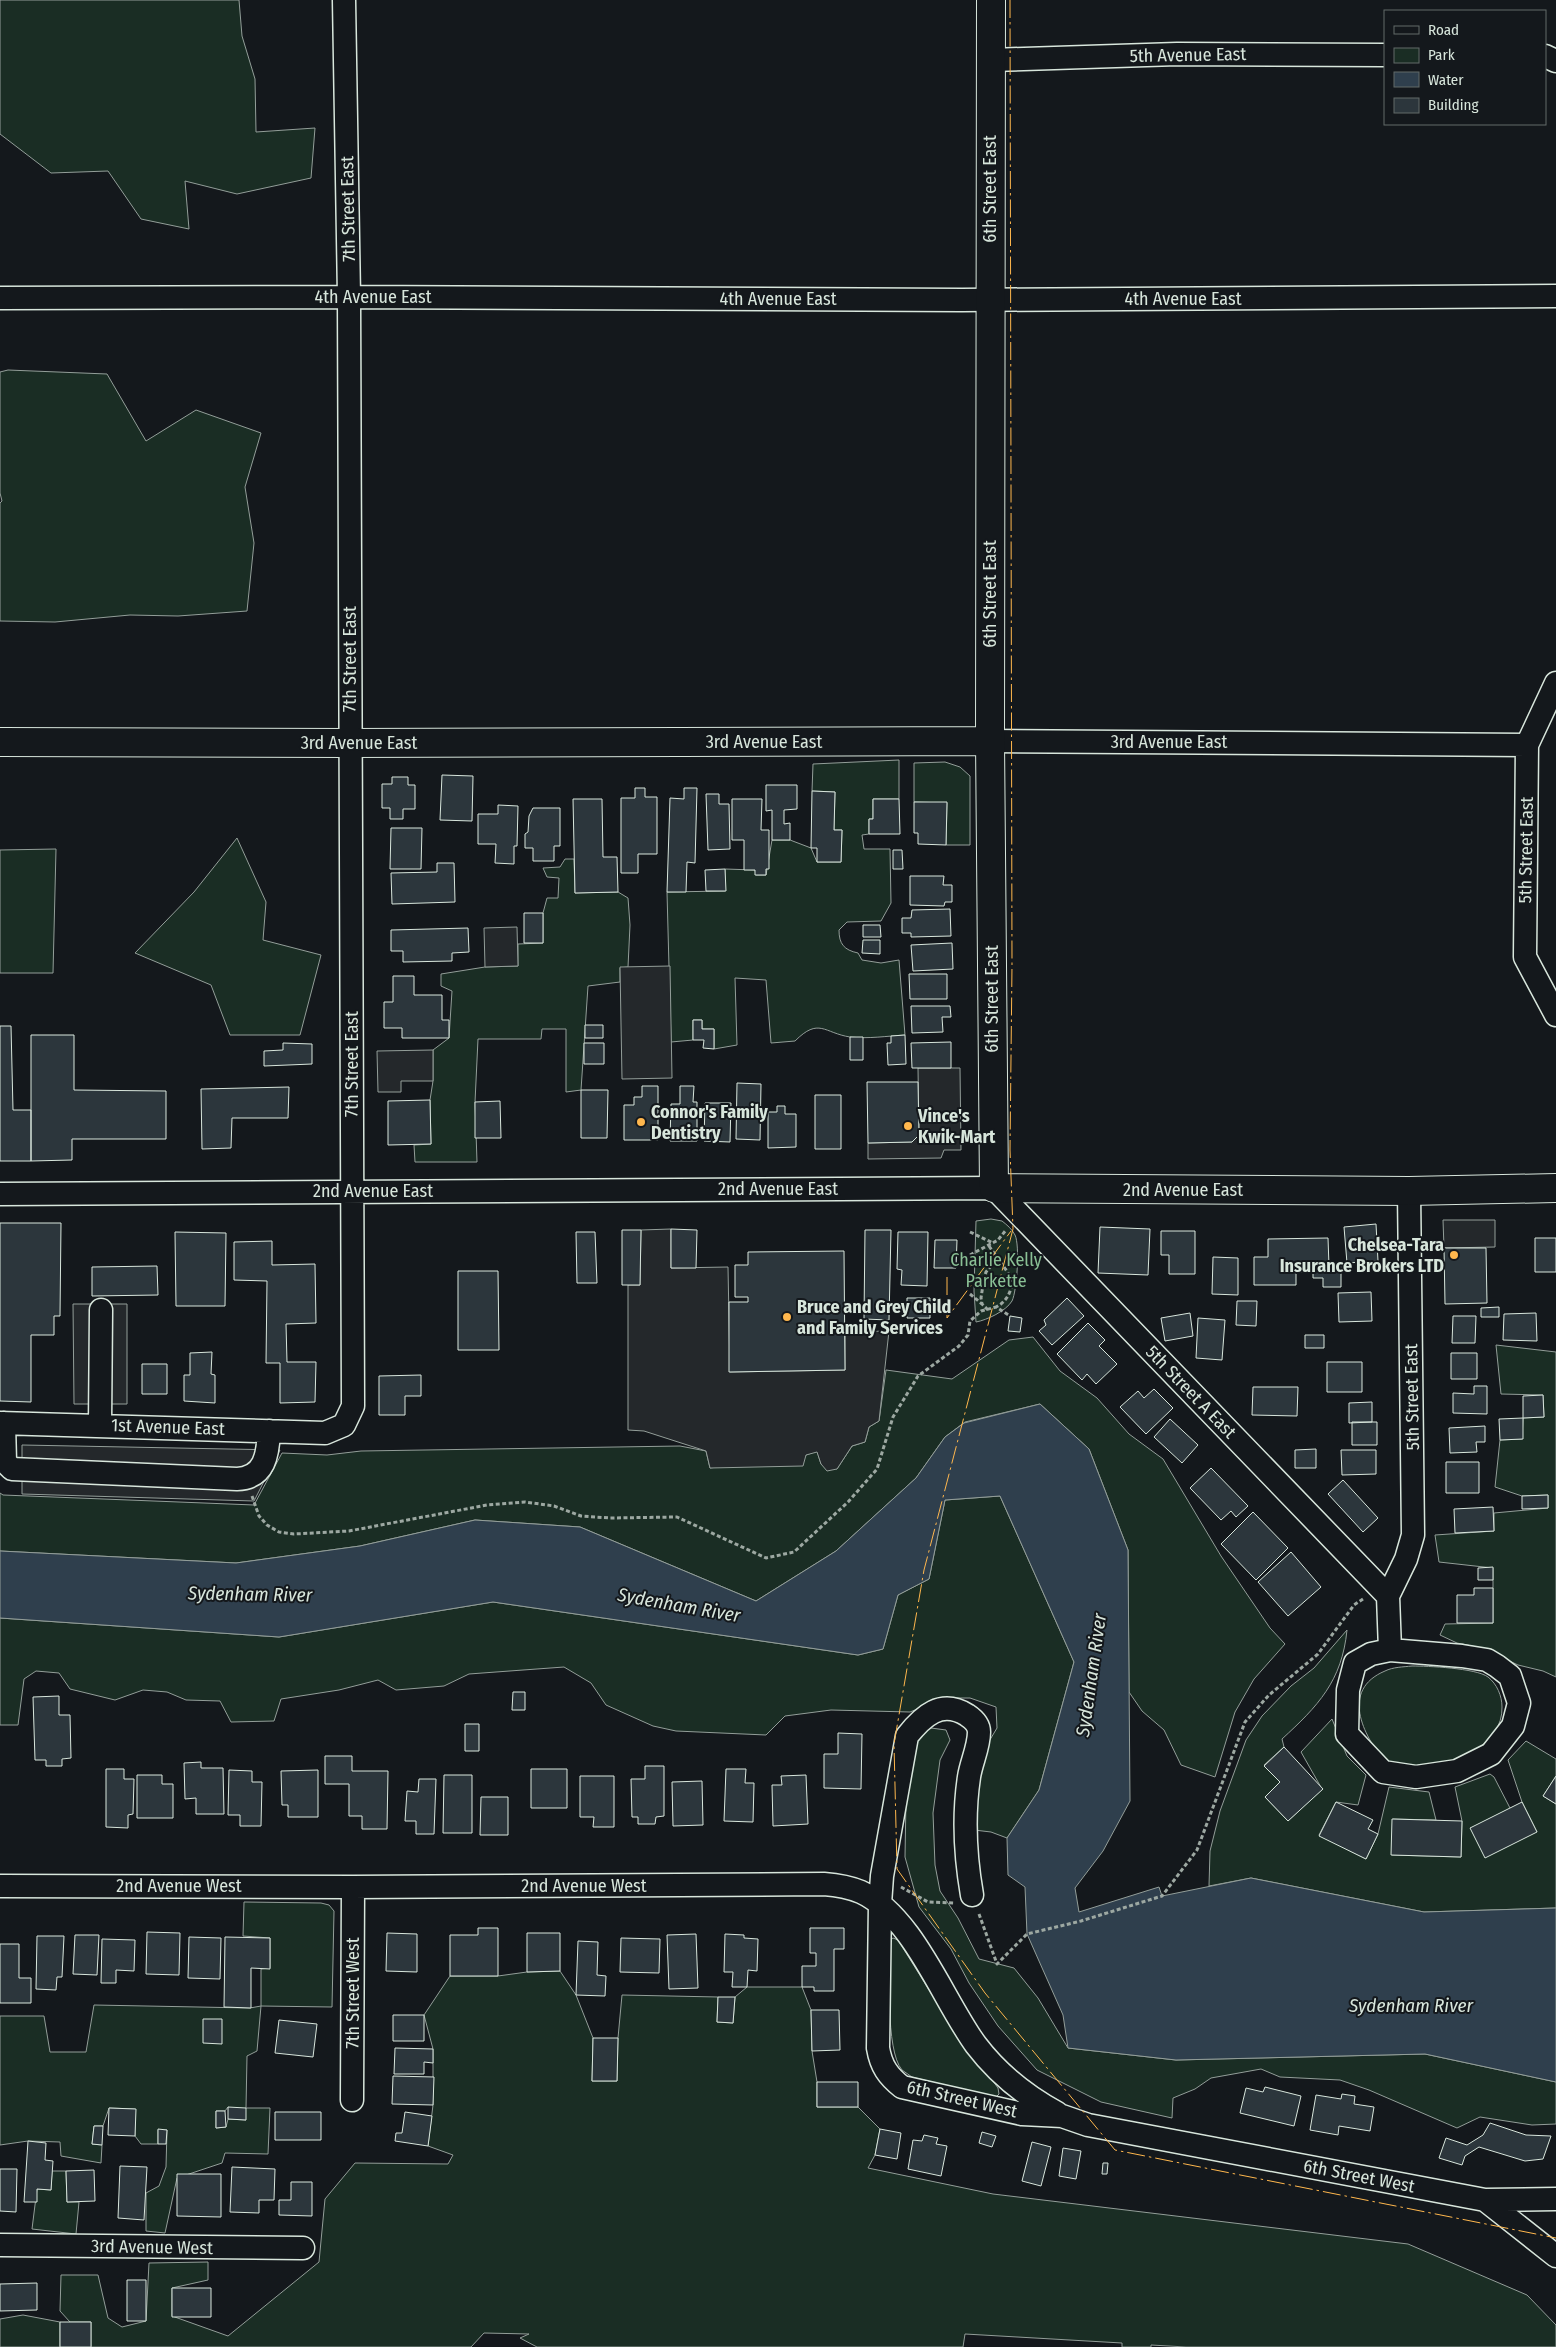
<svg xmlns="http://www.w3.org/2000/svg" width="1556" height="2347" viewBox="0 0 1556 2347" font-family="'Fira Sans Condensed',sans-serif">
<rect width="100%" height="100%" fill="#14181c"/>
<path fill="#1a2d24" stroke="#939e99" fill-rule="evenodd" d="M0,0h239l3,36 13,43 1,53 59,-4 -4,50 -74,16 -52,-13 4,48 -48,-10 -33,-48 -57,2 -51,-39z
M8,370l99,4 39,67 50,-31 65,23 -16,54 9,56 -7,68 -69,5 -48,-1 -75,7 -55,-1v-118l2,-2 -2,-8v-121z
M899,760v39h-26v20h-4v15l-7,1 2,14h26l1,54 -10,18 -34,1 -8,8c0,14 5,20 19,23l4,7 19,3 18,-3 6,75c-17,1 -37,4 -55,2 -26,-4 -31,-20 -55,4l-24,2 -5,-63 -31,-2 2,67 -23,4v-20h-12v-9h-9v20l-22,2 -4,-150 58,-1v-22l30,1 1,5h10l6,-35h18l21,8 6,14h24l1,-32h-8l1,-38 -23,-1 1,-27z
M945,762l15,5 10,9v69h-24l1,-42 -33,-1v-39z
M237,838l29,64 -3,38 58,15 -21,80h-70l-19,-50 -76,-32 59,-61z
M56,849l-3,124h-53v-123z
M565,859h9l1,34 43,-1 10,6 2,27 -2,42 -8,1v14l-32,4 -7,104 -15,2v-63h-24l-1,10h-63l-3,63 2,60h-62l-1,-17 17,-1 -1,-44 3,-19v-31l16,-12 3,-47 -11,-5v-12l44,-7 33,-1v-22l25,-1v-30l4,-15h11l1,-20 -12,-1 -4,-9 17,-1z
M991,1219l11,2c5,4 10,8 13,14 5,10 2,56 -3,66 -6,10 -25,19 -36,21l-2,-31 2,-70z
M1033,1337l27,34 37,27 32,36 34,25 58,97 49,72 15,16 -31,35 -19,33 -20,65 -34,-12 -17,-35 -22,-19 -13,-19 -1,-142 -39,-101 -49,-45 -75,18 -20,15 -29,41 -80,73 -80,50 -176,-74 -105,-7 -115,26 -124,17 -236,-12v-58l3,2 251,10 28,-52 45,2 34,-4 319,-5 26,5 4,17 96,-13 11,-4 4,13 16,5 15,-23 13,-4 4,-15 10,-6 7,-51 66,9 57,-39z
M1496,1345l60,7v325l-13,-6 -25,-6 -36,-17 -25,-5 -17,-8 5,-11 48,-1v-55l-54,-6 -4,-27 59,-4v-18l54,-5v-13l-26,1 -27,-9 5,-47 22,-1 1,-21 21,-1 -1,-22 -42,-1z
M1000,1496l74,166 -35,128 -32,48 -16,-6 -17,-2 1,-45 13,-42 9,-15 -1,-21 -26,-9h-26l-34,14 -79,-2 -46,6 -19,19 -90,-4 -23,-5 -47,-21 -15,-22 -27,-16 -95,7 -25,12 -48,4 -18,-10 -39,10 -58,9 -7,22 -43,1 -11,-21 -34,-1 -19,-8 -24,-2 -28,10 -45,-11 -11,-16 -23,-2 -12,8 -6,46h-18v-107l279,19 214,-35 365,53 25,-6 15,-54 31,-16 16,-79z
M1347,1630c-5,51 -29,76 -65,109l2,8 -20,18 16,17 -15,15 23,24 34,-32 -21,-37 31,-33 15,37 19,19 -8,30 -22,-3 -17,33 47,24 12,-25 11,-47 40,5 7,28 -43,-1 -1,36 69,2 1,-36 -7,-34 35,-13 4,3 16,31 27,24 -15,-30 -14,-42 18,-19 30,18v17l-13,20 13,8v104l-132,4 -173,-34 -42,8 1,-35 10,-40 26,-71 16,-24 29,-30 23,-18z
M1412,1666c15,0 64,2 76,11 9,7 14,19 14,30 1,38 -46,57 -79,59 -13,2 -25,-1 -38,-4 -22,-27 -45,-72 0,-91 8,-4 18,-4 27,-5z
M931,1728l15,2 4,10 -10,20 -7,53 2,52 5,26 18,27 21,41 35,9 24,30 30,50 108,12 249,-6 131,28v42l-24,1 -52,-8 -23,11 -88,-38 -29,-10 -60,-3 -19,-8 -50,9 -16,11 -22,9 -1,20 -71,-16 -64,-32 -39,-44 -29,-43 -18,-34 -32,-42 -14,-50 1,-58 13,-66z
M244,1902l77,1 8,2 5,6 -2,96 -71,-1 -4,45 -10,5 -1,52h24l-2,46 -43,-1 -3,10 -45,15 -12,55 -19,-2v-38l13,-7 7,-19 1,-37h-9v14h-17l-6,-8v-27l-26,-1 -6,18h-9l-2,18 10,1 -1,18 -40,-7 -1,-14 -32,-1 -28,4v-129h44l6,36h36l8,-47 156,3 11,-2v-37l9,-1v-30l-27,-2zM228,2107l18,13 -18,-1 -2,8 -10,1v-17h9z
M893,1938l5,2 48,77 52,71 1,6 -4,4 -83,-21c-3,-2 -7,-5 -10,-7 -17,-20 -12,-102 -12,-130z
M560,1971l16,24 17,43 -1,43h25l1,-43 4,-43 96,2 -1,25 16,1 2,-26 12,-10h55l9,23 1,41 5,31v25h41l22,22 -5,26 -7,13 125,26 415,50 119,51 29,30v22h-370l-35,-2v2h-29v-4l-157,-9 -2,13h-426l-17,-9 9,-4 -45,-1 -13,14h-380v-25h-21l-10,-11 1,-36h37l10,43 14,9 24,-6 3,-58 59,-1v18l-36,8v28l56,20 91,-74 6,-63 30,-36 93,1 5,-9 -25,-9 5,-41v-56l-9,-34 26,-39h48l29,-4z
M52,2171h14l1,31h12l-3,32 -44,-5 5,-40 14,1z
M23,2315l37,7v25h-60v-28z"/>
<path fill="#24282b" stroke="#939e99" d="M517,927l1,39 -33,1 -1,-39z
M670,966l2,112 -50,1 -2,-112z
M433,1050v31h-32v11h-23l-1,-41z
M918,1068h42l1,82h-17l-3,8 -73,1v-16l44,-1 7,-8z
M1443,1220h52v27l-51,1z
M671,1229v39l57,-1 2,105 115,-2v-38l44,-1 -10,90 -10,6 -4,15 -13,4 -15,23 -10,2 -6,-7 -4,-12 -11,3 -3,11 -93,2 -4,-17 -62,-20 -16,-1v-145h12l1,-55z
M73,1304h54v100h-53z
M22,1445l258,5 -26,51 -232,-7z"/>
<path fill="#2f3f4d" stroke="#939e99" d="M1040,1404l49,45 39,101 2,251 -27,50 -28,37 4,24 80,-25 3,9 89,-18 173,34 132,-4v174l-131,-28 -249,6 -108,-12 -5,-33 -36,-81 -2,-47 -17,-12 -1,-37 32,-48 35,-128 -74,-166 -55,4 -16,79 -31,16 -15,54 -25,6 -365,-53 -214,35 -279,-19v-67l236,12 124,-17 115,-26 105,7 176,74 80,-50 80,-73 29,-41 19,-14z"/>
<path fill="#2c363c" stroke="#d8e6dc" d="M442,775l31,1 -1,45 -32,-1z
M392,777h16v8h7v24h-12v10h-13v-11h-8v-24h10z
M766,785h31v24l-13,1v14l6,-1v17h-18v-30l-6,1z
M635,788h10v9h12v57h-19v19h-17v-75h14z
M684,788h13l-2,75 -8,-1 -1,30h-19l3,-94 14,1z
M812,791l23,1 -1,38h8l-1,32h-24v-14h-6z
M706,794h13v10h10l1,45 -22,1z
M573,799h29l1,58h14l1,35 -43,1z
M732,799h30l-1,31h8v39h-3v6h-11v-5h-11v-30h-12z
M873,799h26l1,35h-31v-15h4z
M914,802h33l-1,43 -28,-1v-11h-4z
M498,805l20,1 -1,40h-3v18l-19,-1 1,-19h-18v-30h20z
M533,808h27v38h-6v15h-21v-13h-8v-14l3,-2 1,-16z
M391,828h31l-1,41h-31z
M893,850h9l1,19h-10z
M437,863h17l1,39 -63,2 -1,-31 46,-1z
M725,869l1,22h-20l-1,-21z
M910,876h34l-1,9h9v17h-7l-1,4 -34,-1z
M950,909l1,27 -40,1v-4h-9v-15h9l1,-8z
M524,913h19v30h-19z
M863,925h17l1,12h-18z
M468,928l1,24 -17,1v8l-49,1v-11h-12v-21z
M863,940h17v14l-18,-1z
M952,943l1,26 -40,2 -2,-26z
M909,974h38v25h-37z
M393,976h21v19h28v25h7v18h-47v-10h-18v-26h9z
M911,1006h39l1,11h-9l1,15 -31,1z
M693,1020h9v9h12v20l-11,-1 1,-8h-11z
M585,1025h18v13h-18z
M0,1026h11l2,84h18v51h-31z
M31,1035h43v55l92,1v48h-94v21l-41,1z
M905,1035l1,29 -18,1 -1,-22h4v-7z
M850,1037h13v23h-13z
M951,1042v26h-39l-1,-25z
M283,1043l29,1v20l-48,2v-15l19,-1z
M584,1043h20v21h-20z
M867,1082h51l1,53 -7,7 -44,1z
M737,1083l24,1 -1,56 -24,-1z
M642,1086h16v54h-34v-35h10v-8h8z
M680,1086h14l-1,16h4v39h-27l1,-37h9z
M289,1087l-1,31h-56l-1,30 -29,1 -1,-60z
M581,1090h27l-1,48h-26z
M815,1095h26v54h-26z
M430,1100l1,44 -43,1v-44z
M500,1101l1,37h-26v-36z
M705,1103h26l-1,39 -26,-1z
M777,1106h8v8h11v33l-28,1v-36h9z
M0,1223h61l-1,93h-6v19h-23v67l-31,-1z
M1376,1224l2,37 -31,2 -3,-36z
M1100,1227l50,2 -2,46 -50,-2z
M671,1229l26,1 -1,38h-25z
M622,1230h19l-1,55h-18z
M865,1230h26l-2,90 -25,-1z
M1161,1231h34v43h-26v-19h-8z
M175,1232l51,1 -1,73h-49z
M576,1232h19l2,51h-20z
M898,1232h30l-1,54 -26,-1 1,-15 -5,-1z
M1328,1238l1,28h12v21h-18v-9h-10v-6h-17v13h-42v-28h14v-18z
M1535,1238h21v34h-21z
M935,1240h22l-1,28h-22z
M272,1241v24l43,-1 1,59 -30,1 1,38h29l-1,40 -35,1v-40h-14l1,-82 -33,-1v-38z
M1444,1248h42l1,55 -42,1z
M844,1251l1,119 -116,2v-70h19v-5h-13v-32h13v-13z
M1213,1257l25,1v37l-26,-1z
M157,1266l1,29 -66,1v-29z
M458,1271h40l1,79h-41z
M1371,1292l1,29 -33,1 -1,-29z
M907,1298h23v20h-23z
M1067,1298l17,18 -32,29 -13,-14 7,-6 -2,-5z
M1237,1301h20l-1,25 -20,-1z
M1499,1307v10h-18v-9z
M1190,1313l3,23 -28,5 -4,-23z
M1536,1313l1,28 -34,-1 1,-26z
M1010,1316l12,2 -2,14 -12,-1z
M1453,1316h23l-1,27h-23z
M1198,1318l27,2 -3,40 -26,-2z
M1088,1323l17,17 -6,6 18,18 -21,20 -9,-10 -5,6 -25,-26z
M1305,1335h19v13h-19z
M212,1352l-1,22 4,1v28l-31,-2v-26h6v-22z
M1451,1353h26v26h-26z
M1327,1362h35v30h-35z
M142,1364h25v30h-25z
M421,1375v21h-16v19h-26v-39z
M1474,1386h13v28l-34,-1v-20l21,1z
M1253,1387h45l-1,29 -45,-1z
M1154,1389l19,19 -27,26 -26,-27 18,-16 6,7z
M1543,1395l1,22 -21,1v-22z
M1372,1402v20l-23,1v-20z
M1523,1418v21l-23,1 -1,-21z
M1170,1419l28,26 -16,18 -28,-26z
M1352,1422h25v23h-25z
M1485,1426v16h-9l1,10 -27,1 -1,-25z
M1316,1449v19h-21v-18z
M1341,1450h35v24l-34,1z
M1446,1462h33v31h-33z
M1211,1468l37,38 -12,11 -5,-6 -10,9 -31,-32z
M1343,1480l35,38 -15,14 -35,-38z
M1548,1495v13l-26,1v-13z
M1493,1507l1,24 -39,2 -1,-24z
M1253,1512l35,36 -32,32 -35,-36z
M1291,1552l30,35 -33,29 -30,-34z
M1493,1567v13h-15v-12z
M1474,1588h19v35h-36v-28h17z
M513,1692h12v18h-13z
M59,1696v19h11l1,43 -9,1v7h-16v-6h-11l-2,-63z
M465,1724h14v27h-14z
M838,1733l24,1 -1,55 -37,-1v-34h14z
M1284,1747l39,42 -35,32 -23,-24 15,-15 -16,-16z
M325,1756h27v15h36l-1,58h-25v-13h-13v-32h-24z
M201,1762v6h22l1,46h-28v-16l-11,1 -1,-36z
M645,1766h19v50l-8,1 -1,7h-17v-7h-6l-1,-38h14z
M106,1769h18v10h10l-1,35 -5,1v13l-22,-1z
M531,1769h36v39h-36z
M726,1769h20l-1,14h9l-1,39 -29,-1z
M229,1770l23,1v11h10l-1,44h-21v-11h-12z
M318,1770v47h-30v-12h-6l-1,-34z
M137,1775h25v9h11v34h-36z
M444,1775h28v58h-29z
M806,1775l2,49 -35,2 -1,-41h10l-1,-9z
M580,1776h34v51h-21l1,-10h-14z
M1556,1776v28l-13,-8z
M419,1779h17l-2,55h-18v-13h-11l2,-30 11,1z
M702,1781l1,44 -30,1 -1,-44z
M481,1797h27v38h-28z
M1336,1802l37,18 -5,9 10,5 -12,25 -47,-23z
M1522,1802l15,30 -52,26 -15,-30z
M1392,1819l70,2 -1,36 -70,-2z
M478,1928h20v48h-48v-41h28z
M810,1928h34v21h-10v42h-20v-4h-12v-21h14v-13h-6z
M147,1932l33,1 -1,42 -33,-1z
M387,1933l30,1v38l-31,-1z
M527,1933h33v38l-33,1z
M696,1934l2,54 -29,1 -2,-54z
M725,1934l19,1v3l14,1 -1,32 -9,-1 -1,17h-15l1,-15h-9z
M75,1935h24l-2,40 -24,-1z
M37,1936h27l-2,41h-5l-1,13 -20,-1z
M189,1937l32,1 -1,41 -32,-1z
M225,1937l45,1v31l-19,-1v40l-27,-1z
M621,1938l39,1 -1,34 -39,-1z
M102,1939l33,1 -1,31 -18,-1v13h-15z
M578,1941l20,1 -1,33 9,1 -1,20 -29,-1z
M0,1944h19v34h12v25h-31z
M718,1997h17l-2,26 -16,-1z
M811,2010h28l1,40 -28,1z
M393,2015h31v26h-31z
M203,2019h19v25l-19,-1z
M279,2020l38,4 -4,33 -38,-4z
M593,2038h25l-1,43h-25z
M395,2048l38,1v14l-9,-1v12h-30z
M393,2076l41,1 -1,28 -41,-1z
M817,2082h41v25h-41z
M1265,2087l36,9 -7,30 -54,-13 6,-25 17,4z
M1342,2094l13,2 -1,8 20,3 -4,24 -31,-5 -1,9 -28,-5 6,-35 25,4z
M228,2107l18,1v12l-18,-1z
M109,2108l27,1 -1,27 -27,-1z
M216,2111h9l1,16 -10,1z
M275,2112h46v28h-46z
M405,2112l27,4 -4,30 -33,-5 1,-8h6z
M1490,2123l36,12 25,1 -8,23 -18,2 -46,-14 -14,9 -3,9 -23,-7 7,-20 21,7 16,-10z
M94,2126h9l-1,19 -10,-1z
M158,2129l9,1 -1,14h-8z
M880,2129l21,4 -4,26 -22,-4z
M982,2132l14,4 -4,11 -13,-4z
M924,2135l14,3 -2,6 11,2 -6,30 -33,-7 5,-29 9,1z
M28,2141l18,2 -1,17 8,1 -2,29 -14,-1v13h-13z
M1032,2142l19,5 -10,39 -19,-5z
M1063,2148l18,3 -5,28 -17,-3z
M1103,2163h5l-1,11h-5z
M120,2166l27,1 -3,53 -26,-2z
M232,2167l43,2 -1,31h-15v13l-29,-1z
M0,2169h17l-1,43 -16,-1z
M94,2170l1,31 -28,1 -1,-31z
M177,2174h44v43l-44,-1z
M291,2182h21v34l-33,-1v-15h12z
M127,2280h19v41h-19z
M37,2283v27l-37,1v-27z
M172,2288h39v29h-39z
M60,2322h31v25h-31z"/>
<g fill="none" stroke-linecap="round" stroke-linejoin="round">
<g stroke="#d8e6dc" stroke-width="25">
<path id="minor" d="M1545,56l11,5
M991,60l186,-6 208,1
M0,298l349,-1 613,3 594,-4
M1556,683l-29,62 -2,212 31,58
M990,741l537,4
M0,1194l994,-6 394,408
M0,1423l325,10 19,-8 9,-19 -4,-1109 -5,-297
M4,1423l1,39 7,7 225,10c28,-1 31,-25 32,-48
M100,1425l1,-115
M1390,1650l72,6 25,4 10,6 13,10 9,27 -6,23 -22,28 -34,17 -41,6 -33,-5 -36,-38 1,-44 7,-27 16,-9z
M1390,1650l-2,-54 18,-37 7,-24 -4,-344
M0,1886l353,1 471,-3c13,1 25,3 37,8 52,24 82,108 115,153 22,29 50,51 81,68
M972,1895c-7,-40 -9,-78 -3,-118 2,-14 10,-30 10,-45 0,-8 -6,-13 -12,-17 -26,-16 -44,1 -60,21l-25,140 -2,28 -2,144c3,18 10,28 24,39l120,27 40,2 26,9 397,75 71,-1
M352,2100l1,-213
M1485,2200l71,56
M0,2245l303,3"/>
</g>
<g stroke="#d8e6dc" stroke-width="30">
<path id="major" d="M991,0l-1,741 4,447 415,3 147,-3
M0,742l350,1 640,-2"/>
</g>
<path stroke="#9da8a2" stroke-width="3" stroke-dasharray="4 2.5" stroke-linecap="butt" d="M970,1232l23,11
M989,1246l22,31c3,11 -4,25 -15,30
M970,1255l28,-15 8,-10
M970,1294l12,10
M988,1310l-6,-6 -1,-6 3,-20 2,-6 11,-13
M252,1496l7,20 8,9 12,7 15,2 55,-3 138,-26 38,-3 29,4 27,10 29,2 67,-1 89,41 28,-6 54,-50 29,-33 16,-52 25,-41 41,-30 9,-11 2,-14 11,-10 15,-4 14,9
M901,1887l27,15 26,1
M979,1914l18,50 30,-30 54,-13 81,-25 35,-46 48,-128 24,-27 49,-41 36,-49 9,-6"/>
<use href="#minor" stroke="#14181c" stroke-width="22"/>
<use href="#major" stroke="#14181c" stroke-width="28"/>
<path stroke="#ffb74d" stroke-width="1" stroke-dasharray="18 4 2.5 4" stroke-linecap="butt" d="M1010,0l2,966 -2,184 3,79 -89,341 -30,174 3,125 88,124 130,157 441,88
M947,1277v41l64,-87"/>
</g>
<g fill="#ffb74d" stroke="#14181c" stroke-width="2">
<circle cx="641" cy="1122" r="5"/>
<circle cx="908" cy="1126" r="5"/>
<circle cx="1454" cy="1255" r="5"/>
<circle cx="787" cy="1317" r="5"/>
</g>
<g text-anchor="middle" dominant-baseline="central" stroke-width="4" stroke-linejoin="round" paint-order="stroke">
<g font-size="18" fill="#d8e6dc" stroke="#14181c">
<text transform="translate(1188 55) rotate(-1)">5th Avenue East</text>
<text transform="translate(990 189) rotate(-90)">6th Street East</text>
<text transform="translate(348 209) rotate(-91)">7th Street East</text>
<text x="373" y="297">4th Avenue East</text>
<text x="778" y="299">4th Avenue East</text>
<text x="1183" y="299">4th Avenue East</text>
<text transform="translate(990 594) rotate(-90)">6th Street East</text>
<text transform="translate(350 659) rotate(-90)">7th Street East</text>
<text x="764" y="742">3rd Avenue East</text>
<text x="1169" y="742">3rd Avenue East</text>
<text x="359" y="743">3rd Avenue East</text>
<text transform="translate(1526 850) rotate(-89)">5th Street East</text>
<text transform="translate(992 999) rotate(-90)">6th Street East</text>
<text transform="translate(352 1064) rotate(-90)">7th Street East</text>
<text x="778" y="1189">2nd Avenue East</text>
<text x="1183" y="1190">2nd Avenue East</text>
<text x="373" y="1191">2nd Avenue East</text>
<text transform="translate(1191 1392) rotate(46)">5th Street A East</text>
<text transform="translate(1412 1397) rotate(-91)">5th Street East</text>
<text transform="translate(168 1427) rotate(2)">1st Avenue East</text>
<text x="179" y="1886">2nd Avenue West</text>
<text x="584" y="1886">2nd Avenue West</text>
<text transform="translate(353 1993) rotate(-90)">7th Street West</text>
<text transform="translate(962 2099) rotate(13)">6th Street West</text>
<text transform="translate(1359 2176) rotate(11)">6th Street West</text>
<text transform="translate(152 2247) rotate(1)">3rd Avenue West</text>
</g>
<g font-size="18" font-weight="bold" fill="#d8e6dc" stroke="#14181c" text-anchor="start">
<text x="651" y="1112">Connor's Family<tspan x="651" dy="21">Dentistry</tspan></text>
<text x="918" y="1116">Vince's<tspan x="918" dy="21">Kwik-Mart</tspan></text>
<text x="1444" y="1245" text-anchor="end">Chelsea-Tara<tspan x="1444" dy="21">Insurance Brokers LTD</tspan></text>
<text x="797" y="1307">Bruce and Grey Child<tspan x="797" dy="21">and Family Services</tspan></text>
</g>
<g font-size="18" fill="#8ac095" stroke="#14181c">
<text x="996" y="1260">Charlie Kelly<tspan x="996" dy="21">Parkette</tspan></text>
</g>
<g font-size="19" font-style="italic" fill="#d8e6dc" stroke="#14181c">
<text transform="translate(250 1594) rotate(1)">Sydenham River</text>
<text transform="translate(679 1605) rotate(10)">Sydenham River</text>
<text transform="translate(1091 1675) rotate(-82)">Sydenham River</text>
<text x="1411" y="2005">Sydenham River</text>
</g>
</g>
<rect x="1384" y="10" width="162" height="115" fill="#14181c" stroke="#626a69"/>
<rect x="1394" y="26" width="25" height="8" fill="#14181c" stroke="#626a69"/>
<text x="1428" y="35" font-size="15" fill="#d8e6dc">Road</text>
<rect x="1394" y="48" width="25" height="15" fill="#1a2d24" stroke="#626a69"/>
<text x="1428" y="60" font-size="15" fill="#d8e6dc">Park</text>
<rect x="1394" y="72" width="25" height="15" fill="#2f3f4d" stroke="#626a69"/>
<text x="1428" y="85" font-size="15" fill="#d8e6dc">Water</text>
<rect x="1394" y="98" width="25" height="15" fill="#2c363c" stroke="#626a69"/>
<text x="1428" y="110" font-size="15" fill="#d8e6dc">Building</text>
</svg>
